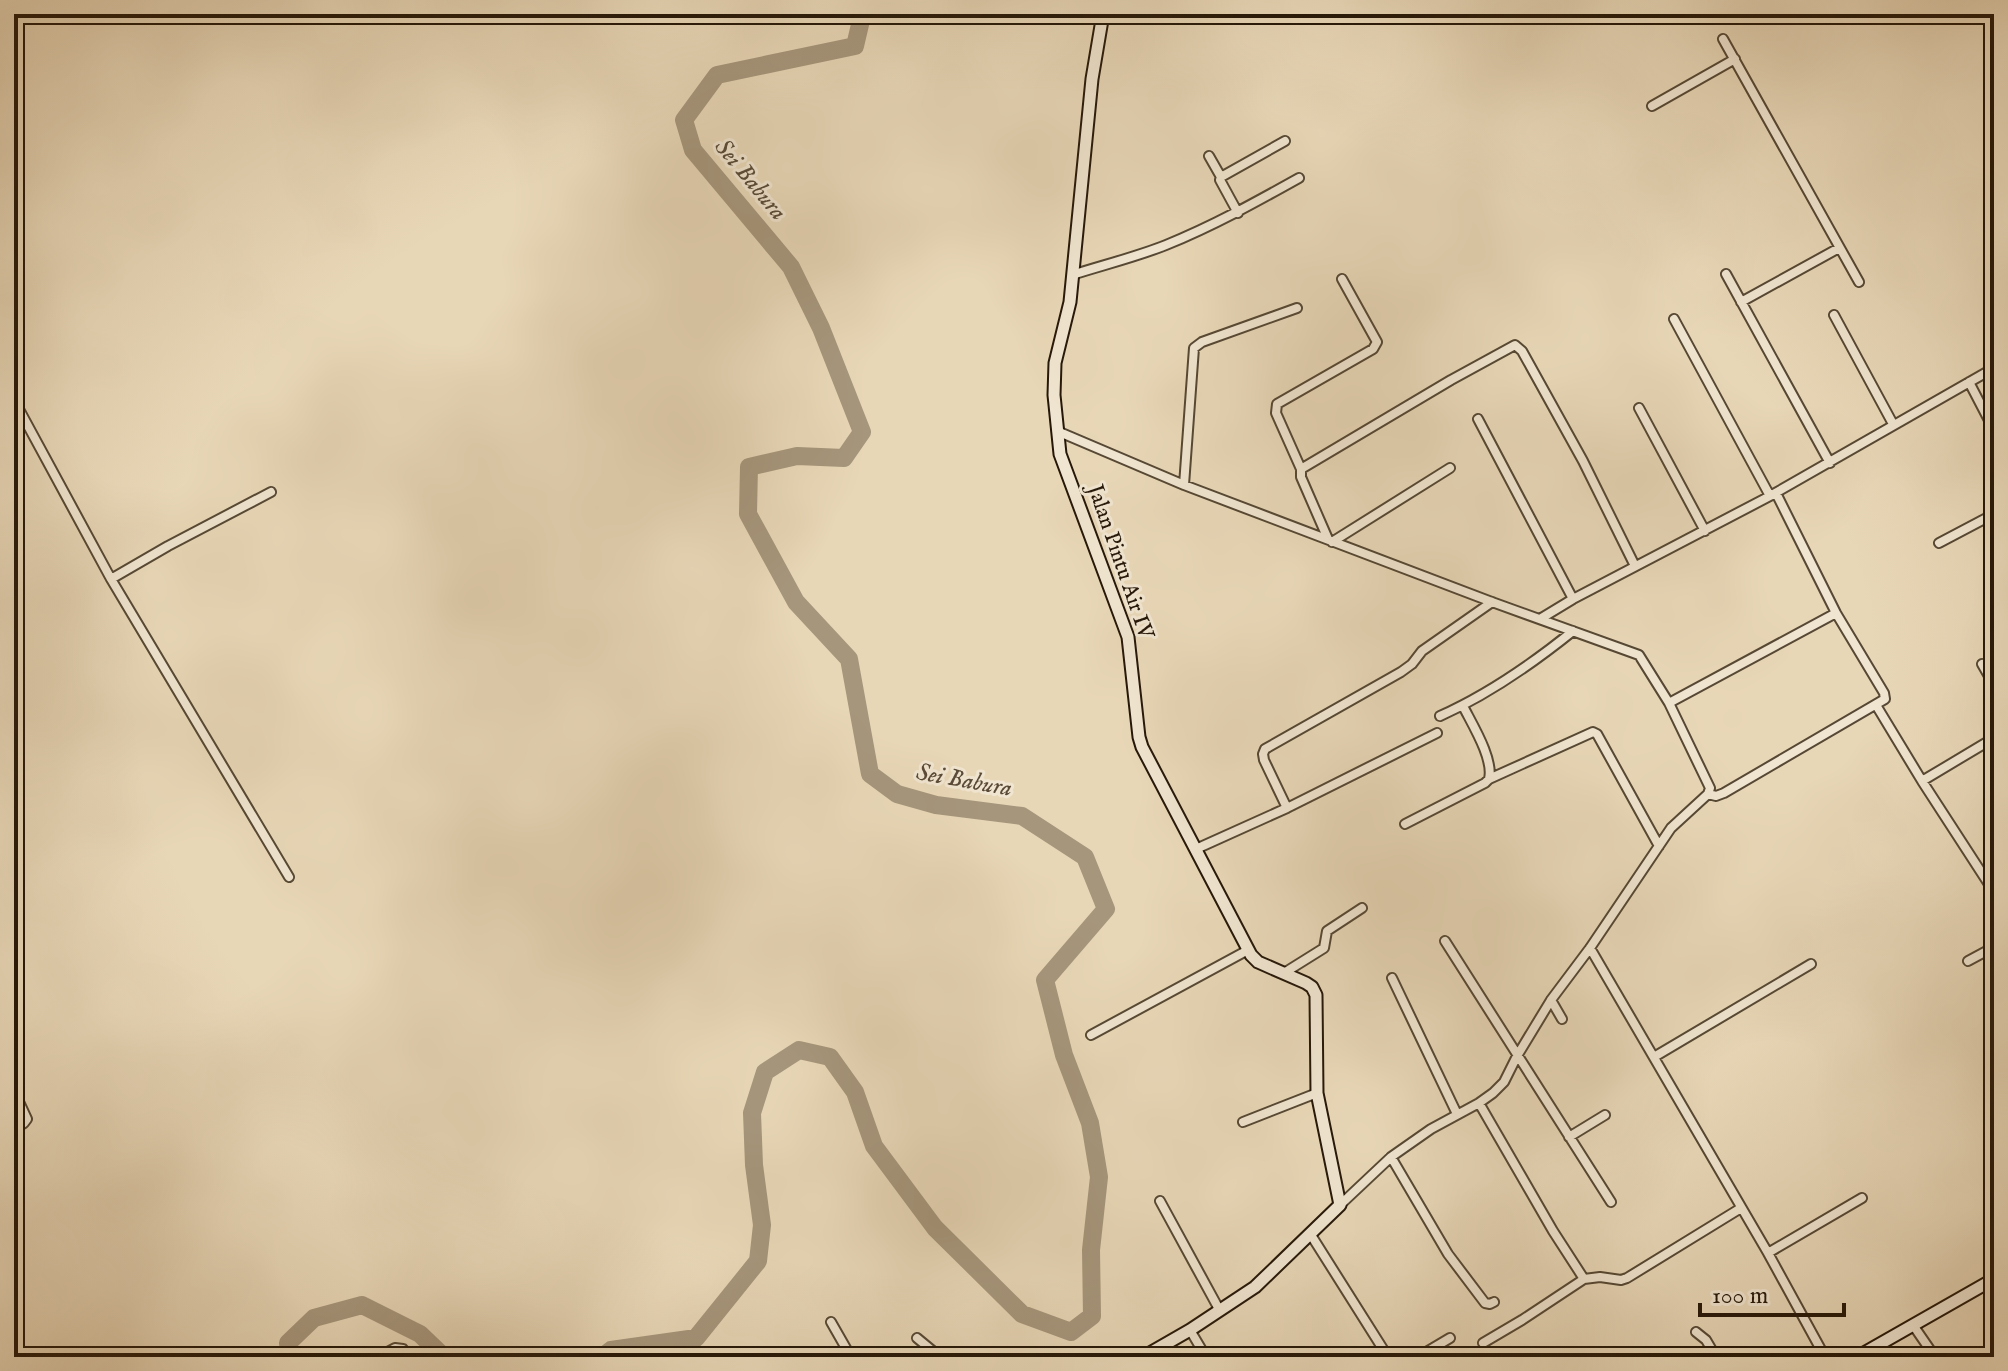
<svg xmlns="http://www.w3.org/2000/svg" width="2008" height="1371" viewBox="0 0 2008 1371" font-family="'IM FELL English',serif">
<rect width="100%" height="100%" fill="#e8d7b7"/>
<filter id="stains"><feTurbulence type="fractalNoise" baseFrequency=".0025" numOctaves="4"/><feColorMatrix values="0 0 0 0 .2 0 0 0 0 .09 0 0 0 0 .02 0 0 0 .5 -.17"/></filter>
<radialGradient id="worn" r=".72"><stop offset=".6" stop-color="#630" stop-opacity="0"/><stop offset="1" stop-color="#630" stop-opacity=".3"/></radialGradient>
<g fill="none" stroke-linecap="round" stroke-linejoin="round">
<path stroke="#a6967c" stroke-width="18" d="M290,1357l-2,-14 26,-25 48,-13 58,29 24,23
M602,1357l9,-7 85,-12 62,-77 4,-36 -8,-60 -2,-52 13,-41 34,-22 31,7 25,35 19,54 61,82 87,86 49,18 21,-16 -1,-66 8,-73 -9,-54 -26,-68 -19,-75 61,-71 -21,-52 -63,-41 -86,-11 -39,-11 -27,-20 -21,-115 -53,-57 -48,-88 1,-47 48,-11 47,2 18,-26 -41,-104 -30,-61 -98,-117 -9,-30 33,-45 138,-29 7,-30 -2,-2"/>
<g stroke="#564834" stroke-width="12">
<path id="street" d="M1723,39l136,243
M1652,106l83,-47
M1209,156l12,21
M1238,213l-18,-33 1,-3 64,-36
M1726,274l104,189
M1072,275c31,-10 64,-18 94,-30 47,-19 90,-43 133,-67
M1741,302l98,-54
M1834,315l59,109
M1674,319l96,177
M1969,382l25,48
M14,400l97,179 178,298
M1639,408l66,123
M1478,419l95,180
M1057,431l127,54 308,117 147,53 30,48 41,85 -2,6 -37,34 -81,120 -39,52 -34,56 -13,26 -11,11 -14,10 -48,26 -40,28 -51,48
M1301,469l-25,-56 1,-9 96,-55 4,-7 -35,-63
M1184,485l10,-137 8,-6 95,-34
M1328,539l-27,-62v-8l150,-89 64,-35 7,6 61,110 52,105
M1332,542l118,-74
M1939,543l55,-29
M111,579l57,-33 103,-54
M1540,619l33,-20 197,-103 224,-128
M1982,664l12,21
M1669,703l167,-90
M1876,705l46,76 72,111
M1463,706c9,18 31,53 26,73
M1440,716c47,-21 92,-52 133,-85
M1922,781l72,-43
M1708,794l8,2 8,-3 161,-94 -1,-6 -48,-80 -60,-120
M1287,808l-23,-48 -1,-6 2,-5 136,-77 11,-8 10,-13 70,-49
M1405,824l80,-41 4,-4 104,-47 4,2 62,112
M1196,849l91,-41 150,-75
M1445,941l166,261
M1590,948l178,305 57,104
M1968,961l26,-14
M1284,973l40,-25 3,-17 35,-23
M1392,978l65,136
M1551,1000l11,19
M1091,1035l157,-85
M1654,1057l157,-93
M14,1091l13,28 -3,4 -10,6
M1479,1103l74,128 31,48
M1243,1122l74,-29
M1569,1137l36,-22
M1391,1157l57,97 37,49 5,1 4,-2
M1160,1201l60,110
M1311,1235l77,122
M1768,1253l94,-55
M831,1322l20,35
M1913,1325l22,32
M1190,1330l16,27
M1696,1332l10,8 10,17
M917,1338l23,19
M1483,1343l39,-23 62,-41 16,-2 21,3 6,-2 114,-70
M378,1357l17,-9 8,1 5,8
M1418,1357l32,-19"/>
</g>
<g stroke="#261809" stroke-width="15">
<path id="secondary" d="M1103,14l-11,65 -22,223 -15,61 -1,32 6,59 68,183 11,100 3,10 109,208 7,7 48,21 6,4 4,8 1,98 23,112 -85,82 -65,43 -47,27
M1857,1357l137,-78"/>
</g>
<use href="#street" stroke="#f0e5d0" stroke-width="8"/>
<use href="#secondary" stroke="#f0e5d0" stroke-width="11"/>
</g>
<g text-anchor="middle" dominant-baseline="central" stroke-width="6" stroke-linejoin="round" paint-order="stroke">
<g font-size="22" fill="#261809" stroke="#f0e5d0">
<text transform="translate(1120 562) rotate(71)">Jalan Pintu Air IV</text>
</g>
<g font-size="24" font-style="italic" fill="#594a37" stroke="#f0e5d0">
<text transform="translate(750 180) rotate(50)">Sei Babura</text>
<text transform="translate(964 781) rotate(10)">Sei Babura</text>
</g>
</g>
<rect width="2008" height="1371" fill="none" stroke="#e8d7b7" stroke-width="48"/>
<rect x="16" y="16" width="1976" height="1339" fill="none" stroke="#261809" stroke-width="4"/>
<rect x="24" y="24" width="1960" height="1323" fill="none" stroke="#261809" stroke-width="2"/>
<path d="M1700 1303v12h144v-12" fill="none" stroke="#261809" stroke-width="4"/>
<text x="1712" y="1303" font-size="24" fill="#261809" stroke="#f0e5d0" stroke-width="6" paint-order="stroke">100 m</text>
<rect width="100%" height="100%" filter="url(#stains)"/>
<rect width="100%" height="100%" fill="url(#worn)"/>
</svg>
